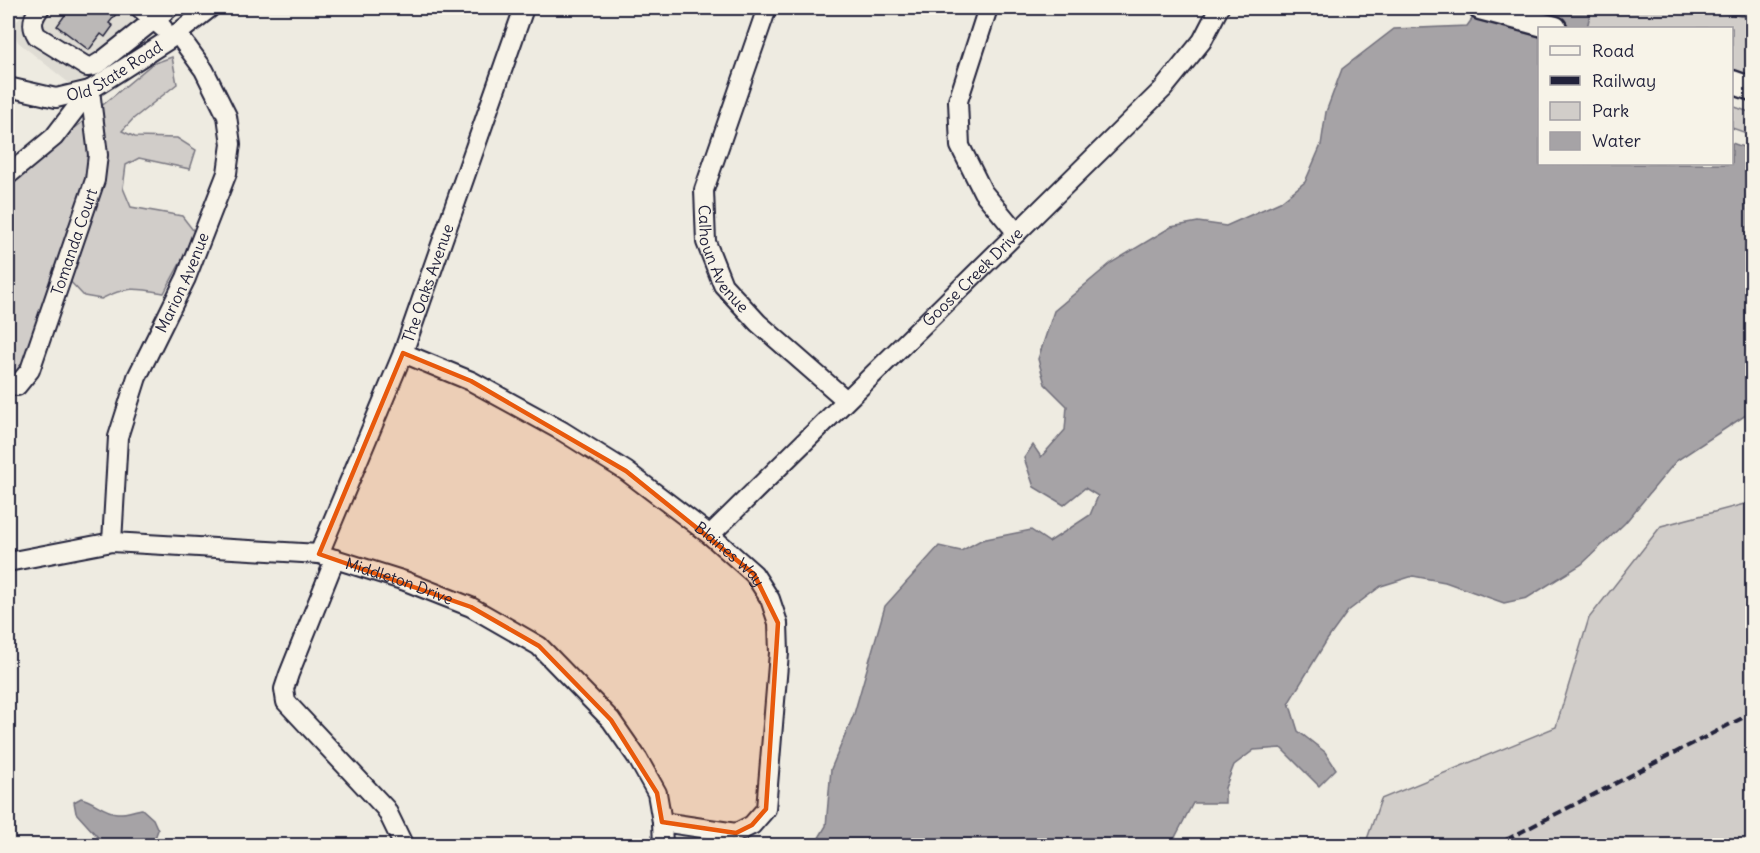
<svg xmlns="http://www.w3.org/2000/svg" width="1760" height="853" viewBox="0 0 1760 853" font-family="Delius,sans-serif">
<rect width="100%" height="100%" fill="#eeebe1"/>
<filter id="ink" filterUnits="userSpaceOnUse"><feTurbulence type="fractalNoise" baseFrequency=".0167" numOctaves="2"/><feDisplacementMap in="SourceGraphic" scale="12" xChannelSelector="R" yChannelSelector="G"/><feConvolveMatrix kernelMatrix="1 2 1 2 8 2 1 2 1" color-interpolation-filters="sRGB"/></filter>
<g filter="url(#ink)">
<path fill="#dfdcd4" d="M26,8h161l-84,65 -11,5 -23,5 -51,-41 -6,-14z"/>
<path fill="#d1cdc9" stroke="#7a7882" stroke-width="1.5" d="M1595,8h104l53,10v71l-20,-7v-54h-162z
M172,57l5,27 -44,35 -11,12 13,6 42,1 19,12 -6,19 -51,-11 -13,7 -3,23 8,19 51,9 14,18 -32,59c-28,-5 -37,-7 -63,6l-17,-3 -18,-19 -32,76 -26,41v-210l144,-120z
M1732,106l20,7v22l-20,-7z
M1752,502v343h-387l16,-46 175,-72 33,-109 72,-92z"/>
<path fill="#a6a3a6" stroke="#716f7b" stroke-width="1.5" d="M1480,8h115l-4,2 -4,18h-47v136h192v-21l20,7v261l-76,50 -51,62 -43,41 -55,34 -23,5 -59,-21 -32,-6 -32,10 -33,25 -21,29 -38,62 9,29 27,21 11,17 -17,17 -38,-38 -27,2 -20,15 -9,23v15h-32l-22,42 -357,1 12,-20 5,-57 23,-55 31,-108 54,-60 22,5 20,-11 50,-10 18,12 41,-27 8,-19 -13,-8 -21,17 -30,-18 -10,-29 9,-13 8,12 24,-27 2,-24 -22,-22 -7,-25 16,-48 57,-48 60,-36 27,-5 28,4 54,-24 25,-20 16,-37 5,-33 16,-43 52,-40 73,-3z
M1699,8h53v10z
M81,798c13,3 23,14 36,15 8,1 17,-3 25,-4l11,10 5,11 -3,8 3,7h-53l-29,-32 -2,-11z"/>
<path fill="#bbb8b7" stroke="#22223b" stroke-width="1.5" d="M70,8h51l-12,15 4,3 -8,11 -4,-3 -12,16 -32,-24z"/>
<g fill="none" stroke-linecap="round" stroke-linejoin="round">
<g stroke="#22223b" stroke-width="22">
<g id="minor">
<path d="M40,8c-7,9 -10,17 -3,28l50,31 7,-1 8,-5 67,-53"/>
<path d="M140,8l23,20"/>
<path id="s1" d="M767,8l-63,182 2,52 17,43 35,38 88,77"/>
<path d="M988,8l-30,93 2,45 23,46 34,41"/>
<path id="s2" d="M8,87l48,11 34,-8 83,-53 37,-29"/>
<path d="M8,175l46,-38 36,-47"/>
<path id="s3" d="M403,353l68,28 91,50 64,40 84,64 44,39 16,25 8,24 1,30 -13,156 -14,16 -16,8 -74,-11"/>
<path id="s4" d="M17,386l13,-16 65,-190 3,-25 -8,-65"/>
<path id="s5" d="M710,535l453,-446 39,-48 17,-33"/>
<path id="s6" d="M112,542l6,-105 19,-60 49,-99 41,-105 4,-29 -4,-28 -23,-46 -27,-37"/>
<path id="s7" d="M319,554l84,-201 121,-345"/>
<path d="M335,559l-46,115 -5,15 2,13 100,107 18,37"/>
<path id="s8" d="M8,562l104,-20 207,12 86,27 66,26 68,39 72,74 27,39 19,34 5,29 1,24"/>
</g>
</g>
<g stroke="#22223b" stroke-width="27">
<path id="major" d="M1480,8l75,20
M1732,82l20,7"/>
</g>
<use href="#minor" stroke="#f7f3e8" stroke-width="18"/>
<use href="#major" stroke="#f7f3e8" stroke-width="22"/>
<path stroke="#22223b" stroke-width="4" stroke-dasharray="9 4.5" stroke-linecap="butt" d="M1494,846l258,-133"/>
</g>
</g>
<path fill="#e8590c" fill-opacity="0.2" stroke="#e8590c" stroke-width="4.5" stroke-linejoin="round" d="M403,353l68,28 155,90 128,103 24,49 -12,186 -14,16 -16,8 -74,-11 -5,-29 -46,-73 -72,-74 -68,-39 -152,-53z"/>
<g text-anchor="middle" dominant-baseline="central" stroke-width="5" stroke-linejoin="round" paint-order="stroke">
<g font-size="16" fill="#22223b" stroke="#f7f3e8">
<text stroke="none"><textPath href="#s2" startOffset="114">Old State Road</textPath></text>
<text stroke="none"><textPath href="#s4" startOffset="156">Tomanda Court</textPath></text>
<text stroke="none"><textPath href="#s1" startOffset="266">Calhoun Avenue</textPath></text>
<text stroke="none"><textPath href="#s5" startOffset="368">Goose Creek Drive</textPath></text>
<text stroke="none"><textPath href="#s6" startOffset="273">Marion Avenue</textPath></text>
<text stroke="none"><textPath href="#s7" startOffset="292">The Oaks Avenue</textPath></text>
<text stroke="none"><textPath href="#s3" startOffset="386">Blaines Way</textPath></text>
<text stroke="none"><textPath href="#s8" startOffset="398">Middleton Drive</textPath></text>
</g>
</g>
<rect width="1760" height="853" fill="none" stroke="#f7f3e8" stroke-width="30"/>
<rect x="15" y="15" width="1730" height="823" fill="none" stroke="#22223b" stroke-width="2" filter="url(#ink)"/>
<rect x="1538" y="27" width="195" height="138" fill="#f7f3e8" stroke="#a29fa3" stroke-width="1.5"/>
<rect x="1550" y="46" width="30" height="9" fill="#f7f3e8" stroke="#a29fa3" stroke-width="1.5"/>
<text x="1592" y="57" font-size="18" fill="#22223b">Road</text>
<rect x="1550" y="76" width="30" height="9" fill="#22223b" stroke="#a29fa3" stroke-width="1.5"/>
<text x="1592" y="87" font-size="18" fill="#22223b">Railway</text>
<rect x="1550" y="102" width="30" height="18" fill="#d1cdc9" stroke="#a29fa3" stroke-width="1.5"/>
<text x="1592" y="117" font-size="18" fill="#22223b">Park</text>
<rect x="1550" y="132" width="30" height="18" fill="#a6a3a6" stroke="#a29fa3" stroke-width="1.5"/>
<text x="1592" y="147" font-size="18" fill="#22223b">Water</text>
</svg>
